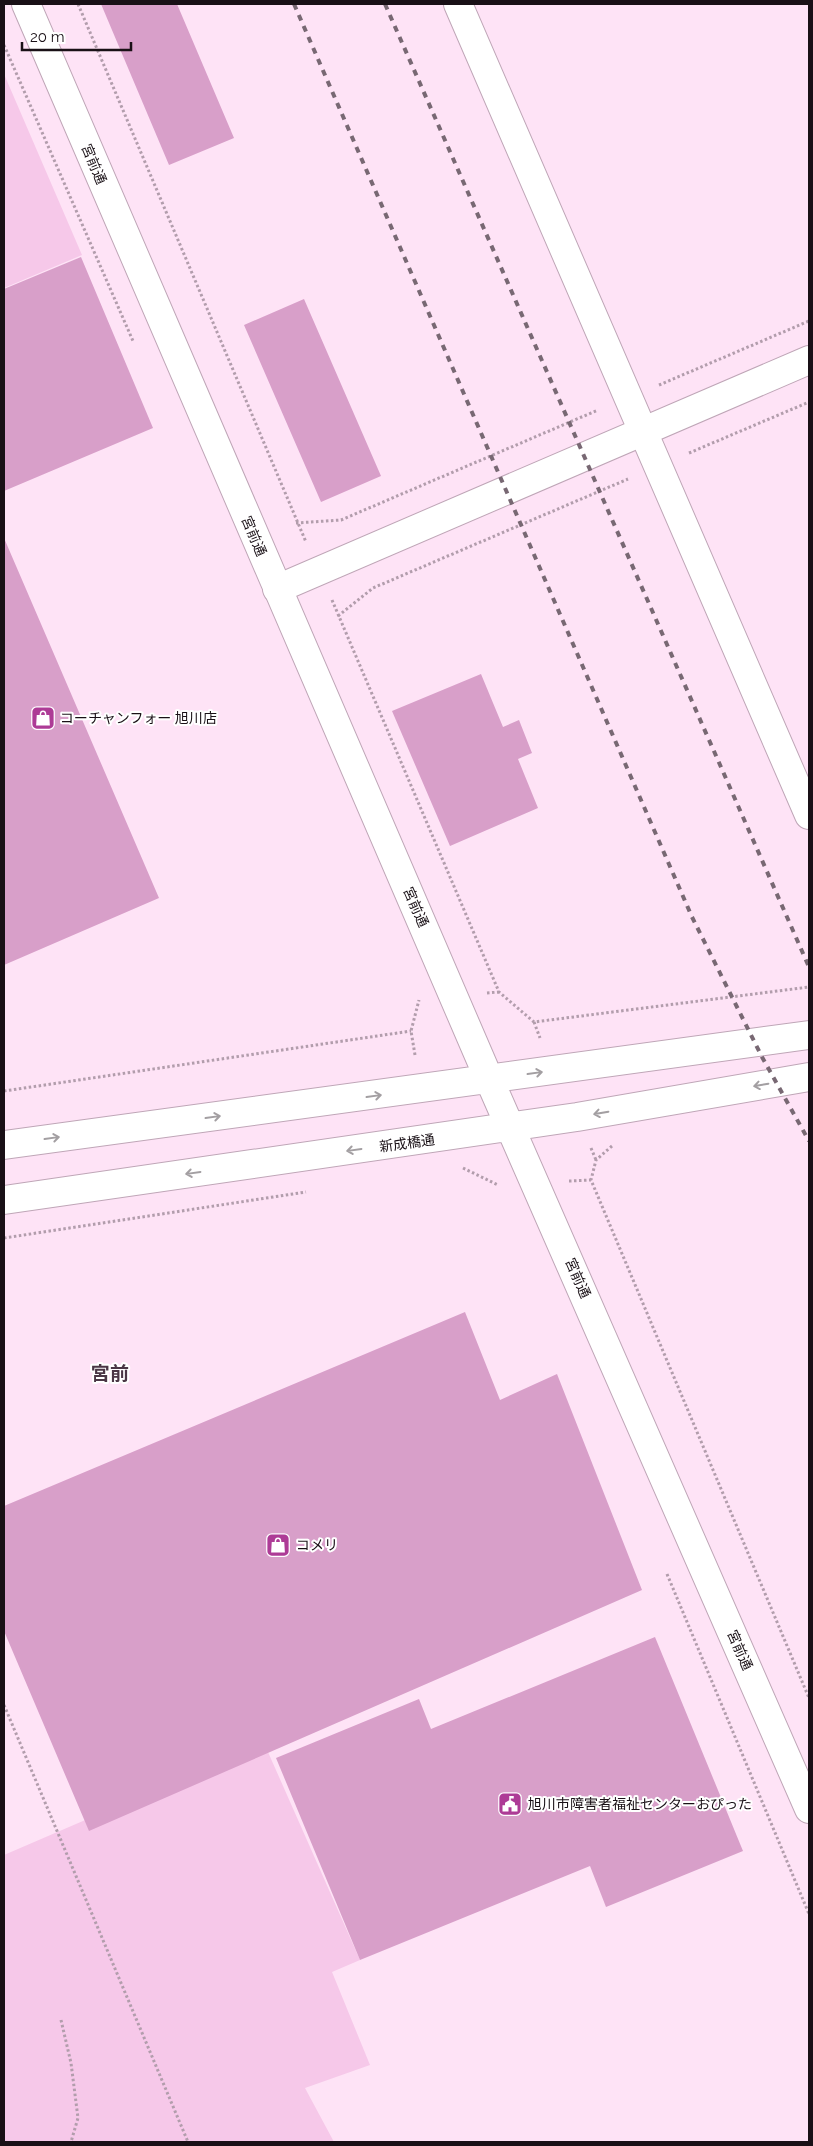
<svg xmlns="http://www.w3.org/2000/svg" width="813" height="2146" viewBox="0 0 813 2146" font-family="Raleway,'Noto Sans JP',sans-serif">
<rect width="100%" height="100%" fill="#fee3f6"/>
<path fill="#f6c8e9" d="M4,74l78,181 -78,33z
M264,1743l96,217 -28,12 38,93 -65,23 29,54h-330v-287z"/>
<path fill="#d89fc9" d="M101,4h76l57,134 -65,27z
M81,257l72,171 -149,63v-202z
M304,299l77,177 -60,26 -77,-177z
M4,538l155,360 -155,67z
M481,674l22,53 16,-7 13,33 -14,6 20,49 -88,38 -58,-135z
M465,1312l35,88 57,-26 85,216 -553,241 -85,-200v-125z
M655,1637l88,214 -137,56 -16,-41 -230,94 -84,-202 143,-59 12,30z"/>
<g fill="none" stroke-linecap="round" stroke-linejoin="round">
<g stroke="#bfa6b7" stroke-width="30">
<path id="street" d="M277,589l532,-229"/>
</g>
<g stroke="#bfa6b7" stroke-width="30">
<path id="secondary" d="M26,4l463,1075 320,730
M458,4l351,811
M4,1145l805,-110
M4,1200l573,-83 232,-40"/>
</g>
<path stroke="#b29dac" stroke-width="3" stroke-dasharray="2.5 2.5" stroke-linecap="butt" d="M78,4l228,538
M4,45l129,296
M659,385l150,-64
M689,453l120,-51
M296,523l45,-3 257,-110
M332,600l167,392 35,30 275,-35
M338,616l35,-28 255,-109
M487,993l12,-1
M534,1022l6,16
M415,1055l-4,-24 8,-31
M4,1091l407,-60
M612,1146l-16,14 -5,20 218,518
M591,1148l5,12
M463,1168l35,17
M569,1181l22,-1
M4,1238l302,-46
M667,1574l142,340
M4,1705l184,437
M61,2020l10,43 7,55 -7,24"/>
<use href="#street" stroke="#fff" stroke-width="28"/>
<use href="#secondary" stroke="#fff" stroke-width="28"/>
<path stroke="#786873" stroke-width="4" stroke-dasharray="6 6" stroke-linecap="butt" d="M294,4l398,913 70,140 47,84
M385,4l424,963"/>
</g>
<defs><path id="oneway-shaft" d="M-6 0H5M1.5-3L5.5 0L1.5 3" fill="none" stroke-width="1.6" stroke-linecap="round" stroke-linejoin="round" transform="scale(1.25)"/></defs>
<g stroke="#a39fa2">
<use href="#oneway-shaft" transform="translate(535 1073) rotate(-8)"/>
<use href="#oneway-shaft" transform="translate(761 1085) rotate(170)"/>
<use href="#oneway-shaft" transform="translate(374 1096) rotate(-8)"/>
<use href="#oneway-shaft" transform="translate(601 1113) rotate(170)"/>
<use href="#oneway-shaft" transform="translate(213 1117) rotate(-8)"/>
<use href="#oneway-shaft" transform="translate(52 1138) rotate(-8)"/>
<use href="#oneway-shaft" transform="translate(354 1150) rotate(172)"/>
<use href="#oneway-shaft" transform="translate(193 1173) rotate(172)"/>
</g>
<defs>
<g id="shop-square" transform="scale(1.25)"><rect x="-9" y="-9" width="18" height="18" rx="4" fill="#ad3b96" stroke="#fff"/><path d="M-5-2.5h2.3a2.7 3.5 0 0 1 5.4 0H5L5.5 6h-11ZM-1.5-2.5h3a1.5 2.3 0 0 0-3 0Z" fill="#fff"/></g>
<g id="civic-square" transform="scale(1.25)"><rect x="-9" y="-9" width="18" height="18" rx="4" fill="#ad3b96" stroke="#fff"/><path d="M-.6-6.5H3V-4.5H.6V-3L4-1V1h2V6H-6V1h2V-1L-.6-3ZM-1.2 2.5V6h2.4V2.5Z" fill="#fff"/></g>
</defs>
<g fill-rule="evenodd">
<use href="#shop-square" x="43" y="718"/>
<use href="#shop-square" x="278" y="1545"/>
<use href="#civic-square" x="510" y="1804"/>
</g>
<g text-anchor="middle" dominant-baseline="central" stroke-width="4" stroke-linejoin="round" paint-order="stroke">
<g font-size="14" fill="#191016" stroke="#fff">
<text transform="translate(94 164) rotate(67)">宮前通</text>
<text transform="translate(254 536) rotate(67)">宮前通</text>
<text transform="translate(416 907) rotate(66)">宮前通</text>
<text transform="translate(407 1143) rotate(-8)">新成橋通</text>
<text transform="translate(578 1278) rotate(66)">宮前通</text>
<text transform="translate(740 1650) rotate(66)">宮前通</text>
</g>
<g font-size="14" fill="#191016" stroke="#fff" text-anchor="start">
<text x="60" y="718">コーチャンフォー 旭川店</text>
<text x="296" y="1545">コメリ</text>
<text x="528" y="1804">旭川市障害者福祉センターおぴった</text>
</g>
<g font-size="19" font-weight="bold" fill="#4a3645" stroke="#fff">
<text x="110" y="1373">宮前</text>
</g>
</g>
<rect width="813" height="2146" fill="none" stroke="#191016" stroke-width="10"/>
<path d="M22 42v8h109v-8" fill="none" stroke="#191016" stroke-width="2.5"/>
<text x="30" y="42" font-size="15" fill="#191016" stroke="#ffffff" stroke-width="4" paint-order="stroke">20 m</text>
</svg>
